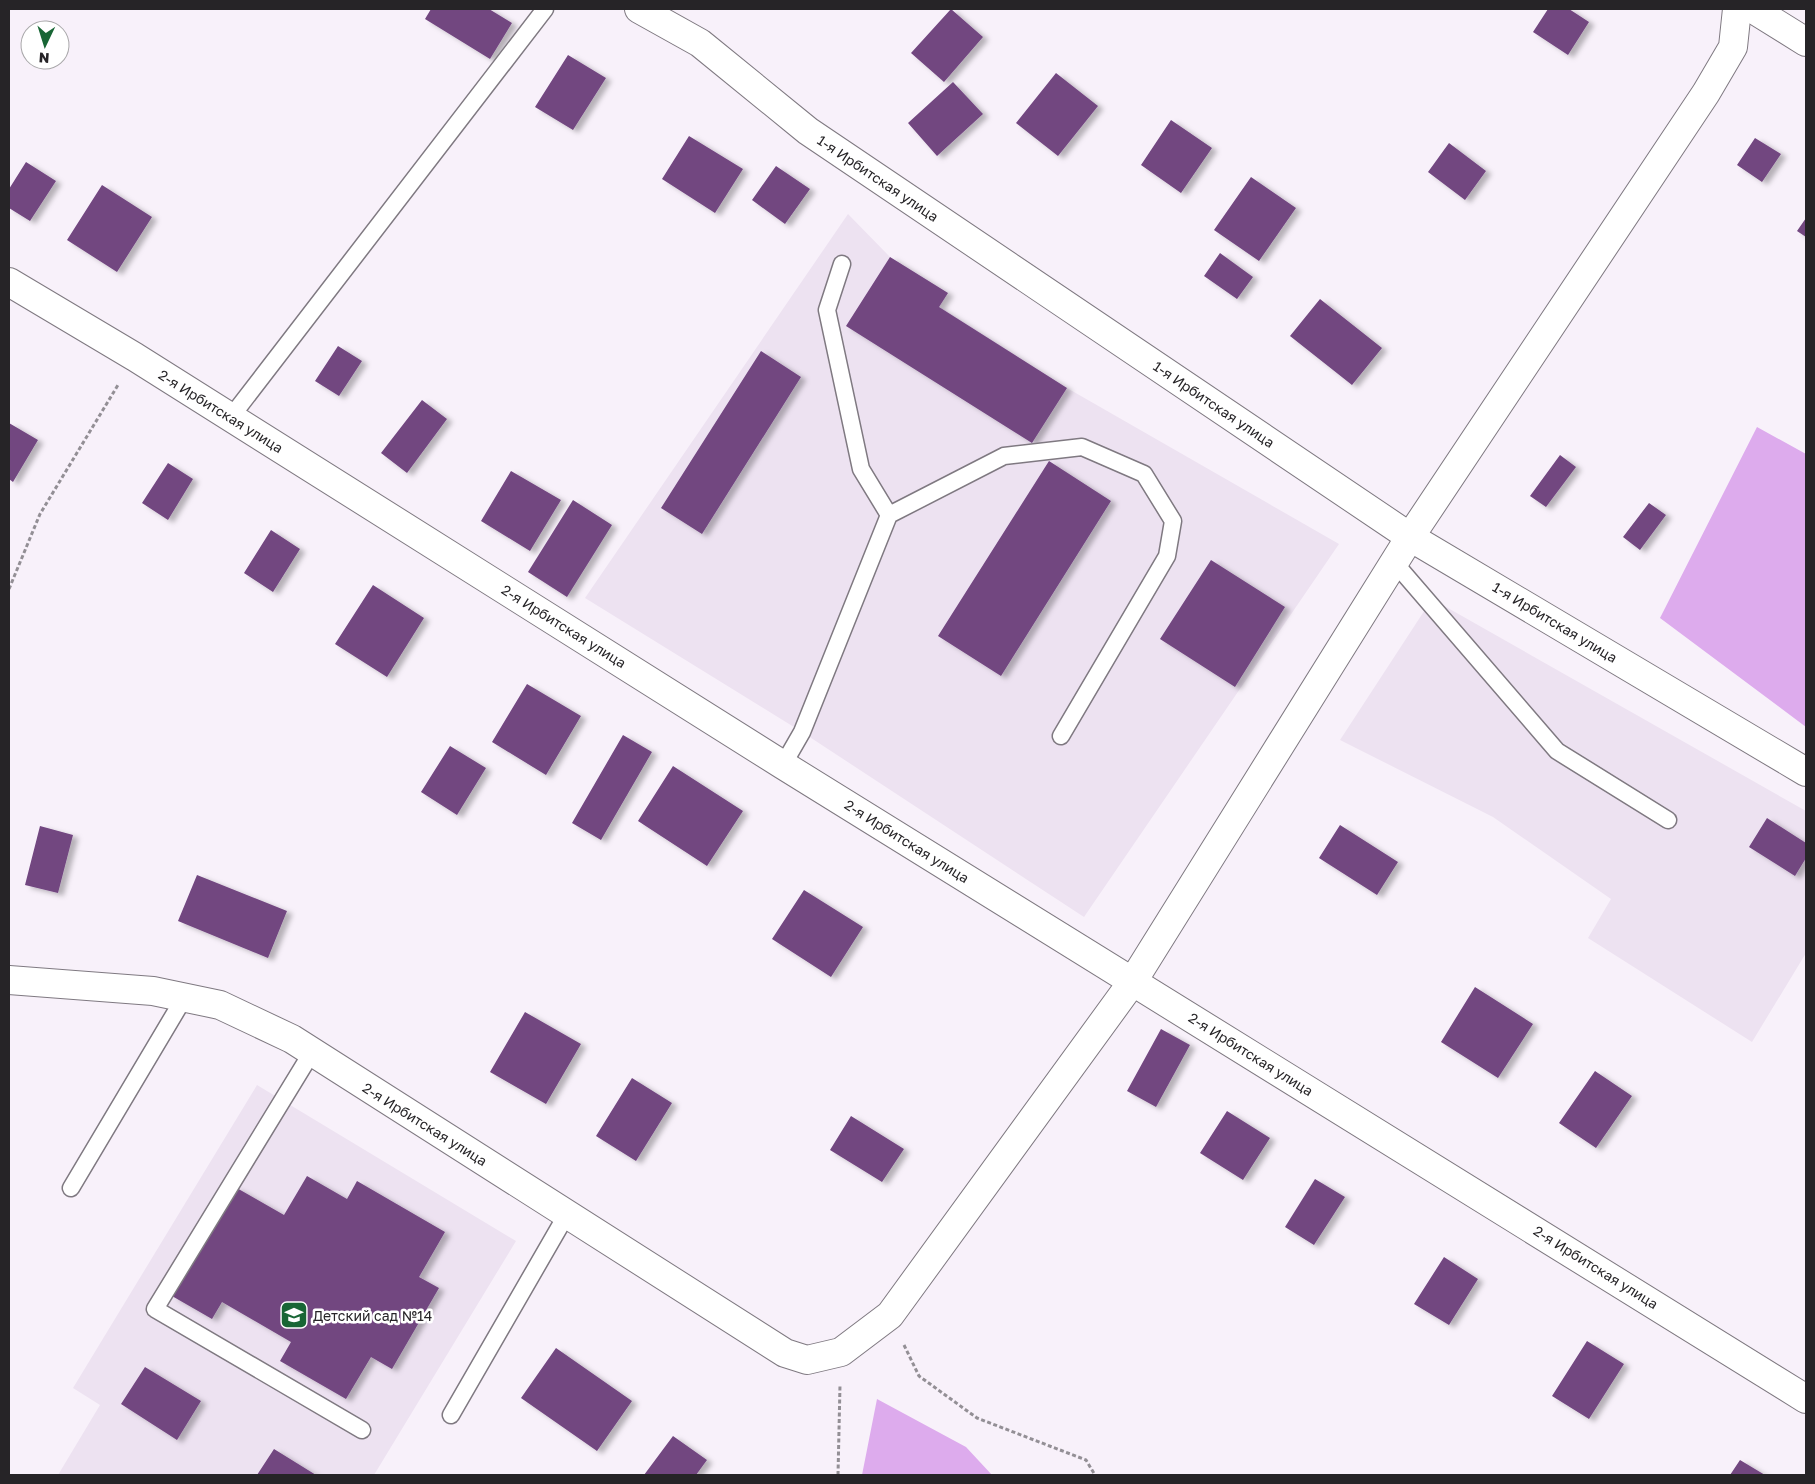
<svg xmlns="http://www.w3.org/2000/svg" width="1815" height="1484" viewBox="0 0 1815 1484" font-family="'Golos Text',sans-serif">
<defs>
<filter id="shadow"><feDropShadow dx="5.5" dy="3" stdDeviation="2.5" flood-color="#0004"/></filter>
</defs>
<rect width="100%" height="100%" fill="#f8f1fa"/>
<path fill="#ede2f1" d="M848,214l42,43 58,36 -8,14 127,81 272,156 -255,373 -282,-185 -217,-134z
M1432,599l374,212v142l-54,89 -164,-104 23,-39 -118,-82 -153,-77z
M257,1085l259,156 -142,234h-316l42,-70 -27,-17z"/>
<path fill="#ddabed" d="M1757,427l49,27v273l-146,-109z
M877,1399l89,48 26,28h-130z"/>
<path fill="#724680" filter="url(#shadow)" d="M431,9h58l23,14 -22,36 -65,-40z
M951,9l32,28 -39,45 -33,-29z
M1548,9h21l20,13 -21,33 -35,-23z
M568,55l38,23 -33,52 -38,-23z
M1056,73l42,33 -40,50 -42,-33z
M953,82l30,32 -46,42 -29,-33z
M1171,120l41,28 -31,45 -40,-28z
M689,136l54,33 -28,44 -53,-34z
M1755,138l26,16 -19,28 -25,-17z
M1449,143l37,28 -21,29 -37,-28z
M26,162l30,19 -26,40 -21,-13v-19z
M776,166l34,23 -25,35 -33,-24z
M1251,177l45,31 -37,53 -45,-31z
M102,185l50,32 -35,55 -50,-32z
M1806,218v19l-9,-6z
M1220,253l33,24 -16,22 -33,-23z
M890,257l58,36 -9,14 128,81 -35,55 -186,-117z
M1320,299l62,49 -30,37 -62,-49z
M338,346l24,15 -23,35 -24,-15z
M761,351l40,26 -99,157 -41,-26z
M422,400l25,19 -40,54 -26,-20z
M9,423l29,17 -25,42 -4,-3z
M1560,455l16,12 -30,40 -16,-11z
M1049,461l62,40 -110,175 -63,-40z
M168,463l25,16 -25,41 -26,-17z
M511,471l50,29 -31,51 -49,-30z
M573,500l39,25 -45,72 -39,-25z
M1649,503l17,12 -26,35 -17,-13z
M271,530l29,19 -27,43 -29,-19z
M1211,560l74,47 -50,80 -75,-48z
M373,585l51,33 -37,59 -52,-33z
M527,684l54,32 -35,59 -54,-33z
M623,735l29,17 -51,88 -29,-17z
M450,746l36,22 -29,47 -36,-23z
M673,766l70,45 -36,55 -69,-45z
M1767,818l39,25v15l-11,18 -46,-29z
M1340,825l58,37 -21,33 -58,-37z
M40,826l33,9 -15,58 -33,-8z
M197,875l90,36 -19,47 -90,-37z
M804,890l59,37 -32,50 -59,-38z
M1475,987l58,37 -35,54 -57,-36z
M525,1012l56,32 -35,60 -56,-32z
M1161,1029l29,16 -34,62 -29,-16z
M1595,1071l37,25 -36,52 -37,-25z
M632,1078l40,25 -36,58 -40,-25z
M1227,1111l43,27 -27,42 -43,-27z
M851,1116l53,33 -22,33 -52,-32z
M307,1176l40,23 10,-18 88,51 -26,45 20,11 -47,81 -21,-12 -25,42 -66,-38 11,-19 -69,-40 -10,17 -40,-23 63,-109 49,28z
M1315,1179l30,18 -31,48 -29,-18z
M1444,1257l34,22 -29,46 -35,-21z
M1587,1341l37,23 -35,55 -37,-23z
M556,1348l76,53 -35,50 -76,-53z
M145,1367l56,34 -24,39 -56,-36z
M673,1436l34,24 -11,15h-52z
M274,1449l42,26h-59z
M1740,1460l25,15h-35z"/>
<g fill="none" stroke-linecap="round" stroke-linejoin="round">
<g stroke="#7f7981" stroke-width="19">
<path id="lane" d="M231,417l314,-408
M889,515l115,-59 78,-9 62,27 29,47 -6,35 -106,180
M1394,562l163,189 111,69
M783,765l19,-33 87,-217 -28,-46 -34,-159 15,-46
M312,1052l-157,257 207,121
M71,1188l113,-190
M451,1415l116,-201"/>
</g>
<g stroke="#7f7981" stroke-width="30">
<path id="street" d="M639,9l61,34 108,88 602,406 396,235
M1753,9l53,33
M9,282l126,75 648,408 1023,634"/>
</g>
<g stroke="#7f7981" stroke-width="30">
<path id="secondary" d="M9,980l144,11 67,14 72,34 493,314 22,7 34,-8 49,-37 243,-334 277,-444 296,-444 27,-46 4,-38"/>
</g>
<path stroke="#938f95" stroke-width="3" stroke-dasharray="4 2.5" stroke-linecap="butt" d="M9,589l31,-75 78,-129
M904,1345l15,31 58,42 109,42 9,15
M838,1475l2,-90"/>
<use href="#lane" stroke="#fff" stroke-width="16"/>
<use href="#street" stroke="#fff" stroke-width="28"/>
<use href="#secondary" stroke="#fff" stroke-width="28"/>
</g>
<defs>
<g id="school-square" transform="scale(1.4375)"><rect x="-9" y="-9" width="18" height="18" rx="4" fill="#186635" stroke="#fff"/><path d="M0-5L7-2L0 1L-7-2ZM-4 1L0 2.5L4 1V4Q0 6-4 4Z" fill="#fff"/></g>
</defs>
<g fill-rule="evenodd">
<use href="#school-square" x="294" y="1315"/>
</g>
<g text-anchor="middle" dominant-baseline="central" stroke-width="5" stroke-linejoin="round" paint-order="stroke">
<g font-size="14" fill="#262427" stroke="#fff">
<text transform="translate(878 178) rotate(34)">1-я Ирбитская улица</text>
<text transform="translate(1214 404) rotate(34)">1-я Ирбитская улица</text>
<text transform="translate(221 411) rotate(32)">2-я Ирбитская улица</text>
<text transform="translate(1555 622) rotate(31)">1-я Ирбитская улица</text>
<text transform="translate(564 626) rotate(32)">2-я Ирбитская улица</text>
<text transform="translate(907 841) rotate(32)">2-я Ирбитская улица</text>
<text transform="translate(1251 1054) rotate(32)">2-я Ирбитская улица</text>
<text transform="translate(425 1124) rotate(32)">2-я Ирбитская улица</text>
<text transform="translate(1596 1267) rotate(32)">2-я Ирбитская улица</text>
</g>
<g font-size="14" fill="#262427" stroke="#fff" text-anchor="start">
<text x="313" y="1315">Детский сад №14</text>
</g>
</g>
<rect width="1815" height="1484" fill="none" stroke="#262427" stroke-width="20"/>
<g transform="translate(45 45) rotate(184)"><circle r="24" fill="#ffffff" stroke="#a8a7a9"/>
<path d="M0-4L9 19L0 12L-9 19Z" fill="#186635"/>
<text y="-8" font-size="14" font-weight="bold" text-anchor="middle" fill="#262427">N</text>
</g>
</svg>
